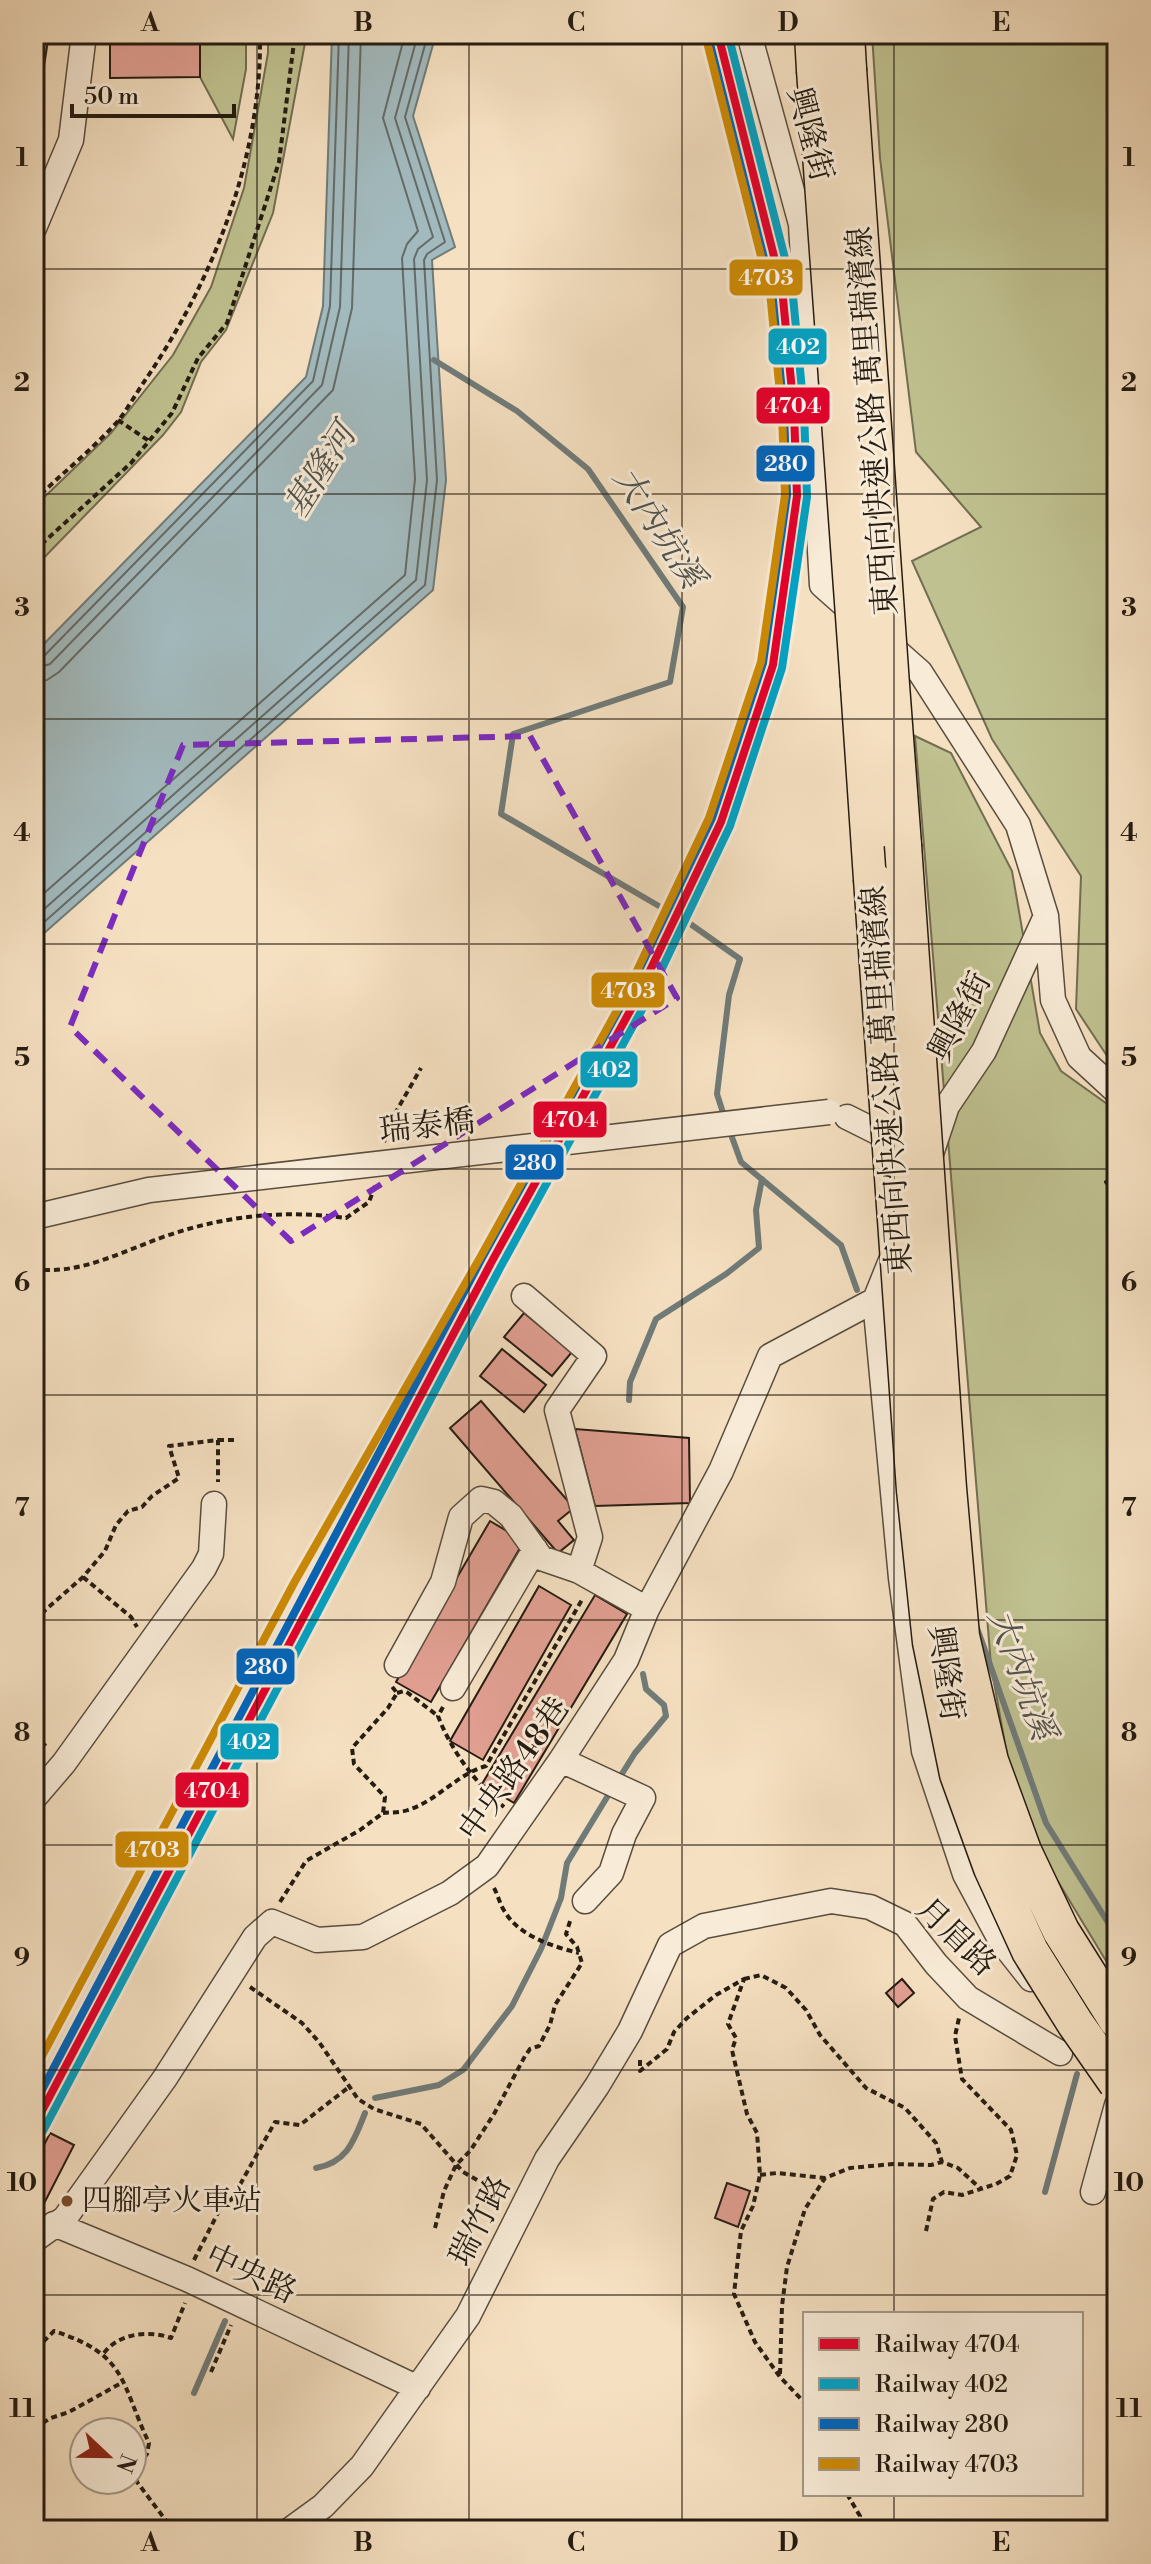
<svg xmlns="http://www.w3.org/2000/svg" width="1151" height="2564" viewBox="0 0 1151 2564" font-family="'Libre Bodoni','Noto Serif TC',serif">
<rect width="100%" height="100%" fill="#f5e0c1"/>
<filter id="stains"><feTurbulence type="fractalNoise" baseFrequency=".0025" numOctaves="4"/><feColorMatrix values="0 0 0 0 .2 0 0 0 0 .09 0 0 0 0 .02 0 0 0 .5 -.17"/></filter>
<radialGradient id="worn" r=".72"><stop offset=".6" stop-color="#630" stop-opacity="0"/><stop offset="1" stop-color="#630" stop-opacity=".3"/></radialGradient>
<path fill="#c0c190" stroke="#726e51" stroke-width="2" d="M200,34h46v35l-13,70 -33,-62z
M268,34h37v9l-32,170 -47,117 -25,32 -20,50 -18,23 -129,133v-61l77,-74 62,-78 38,-68 33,-99 24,-135z
M872,34h245v1037l-41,-62 5,-133 -89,-137 -80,-178 69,-34 -65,-75 -36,-294z
M915,736l36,17 61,118 28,162 21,38 56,40v868l-66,-109 -37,-75 -23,-130z"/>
<path fill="#a2babe" stroke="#707b79" stroke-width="2" d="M332,34h104l-23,82 42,131 -23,13 14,220 -13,110 -399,352v-288l272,-277 17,-71z"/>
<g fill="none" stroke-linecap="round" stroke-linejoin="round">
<path stroke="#646b68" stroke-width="2" d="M34,659l9,-2 270,-276 17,-75 9,-272
M34,669l16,-5 272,-279 18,-78 9,-273
M34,681l13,-1 12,-8 274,-282 19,-82 9,-274
M34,902l371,-327 10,-96 -13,-221 5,-14 11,-13 -35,-113 22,-84
M34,918l382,-338 11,-100 -13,-221 4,-10 15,-12 -38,-119 23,-84
M34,931l391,-346 12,-105 -13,-220 3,-6 18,-12 -40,-125 23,-83"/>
<path stroke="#707b79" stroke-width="6" d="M434,360l83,51 71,58 95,138 -13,75 -157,52 -12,80 163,95
M689,923l51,36 -11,36 -12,99 8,25
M729,1129l12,33 100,83 16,45
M629,1400l1,-18 26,-63 70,-45 33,-26 -3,-38 6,-31
M976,1625l70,198 71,114
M620,1777l15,-24 31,-37 -2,-11 -18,-16 -3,-15
M375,2098l64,-13 24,-15 49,-64 29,-57 20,-51 6,-35 45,-74
M316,2168c32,-6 38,-28 49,-55
M1045,2192l32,-118
M194,2393l31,-72"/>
</g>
<path fill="#e2a093" stroke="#251c12" stroke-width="2" d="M34,34h15l-7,45 -8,-1z
M110,34h90v43l-90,1z
M524,1313l48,39 -20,24 -48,-39z
M502,1349l44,36 -22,27 -44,-36z
M481,1401l93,107 -16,13 16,19 -16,13 -108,-125z
M575,1429l114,9 1,65 -95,3z
M490,1521l34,20 -93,161 -35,-20z
M539,1586l32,19 -88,155 -33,-19z
M595,1595l32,19 -113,189 -32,-19z
M902,1979l12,14 -16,14 -12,-14z
M50,2133l24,12 -40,78v-58z
M727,2183l23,8 -12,36 -23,-9z"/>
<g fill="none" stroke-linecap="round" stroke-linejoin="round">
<g stroke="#594d3e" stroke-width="27">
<path id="minor" d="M749,34l52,190 21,361 35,31
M34,228l37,-88 13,-106
M885,641l35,31 98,153 28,91 7,84 26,57 38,35
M847,1117l32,16 15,21
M931,1154l16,-48 37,-55 62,-135
M894,1253l-19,47 26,278 23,173 41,123 36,67 30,38
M524,1296l70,60 -37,54 33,127 -11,34
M397,1665l46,-83 18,-65 20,-18 13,3 17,14 30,42 38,13 68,38
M453,1688l82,-139
M561,1760l82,38 -19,36 -13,39 -26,28
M34,1798l30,-35 140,-195 7,-14 3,-50
M1093,2192l24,-87
M54,2224l133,55 231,109
M34,2240l31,-22 100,-140 90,-141 17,-15 45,18 46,-3 87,-44 37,-27 74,-106 65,-100 21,-51 74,-138 49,-115 105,-56
M290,2530l33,-24 39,-40 106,-150 79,-157 50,-73 33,-55 40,-86 34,-19 127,-25 39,6 35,17 31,40 32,34 92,55"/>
</g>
<g stroke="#251c12" stroke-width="39">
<path id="highway" d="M813,34l2,36
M846,34l2,35
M891,685l12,160
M859,686l13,193"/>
</g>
<path stroke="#251c12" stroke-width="4" stroke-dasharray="6 4" stroke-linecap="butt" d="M118,420l31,21
M34,501c27,-27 59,-52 84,-80 11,-14 20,-31 30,-45 67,-100 114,-221 112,-342
M34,551l97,-88 41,-50 26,-55 29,-35 52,-161 16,-128
M384,1142l13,-32 24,-42
M1117,1177l-11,5 11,14
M34,1269c49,7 96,-22 141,-36 56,-18 113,-23 171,-15l23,-16 6,-16
M218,1440h19
M83,1577l48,40 6,10
M34,1620l49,-43 22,-26 11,-26 12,-14 14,-4 10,-11 27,-18 -10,-32 49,-6v42
M397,1693l7,-2 4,2 30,23
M443,1707l-5,9c13,34 37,67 66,91
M34,1735l13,12
M383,1813c8,-1 17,0 25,-3 29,-9 49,-36 78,-44l97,-168
M494,1888c4,7 6,17 11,24 14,24 49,35 74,41
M280,1902l26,-41 54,-31 23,-17 2,-16 -31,-33 -2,-16 36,-40 9,-15 -7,-9
M744,1979l17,-4 25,13 20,22 14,25 46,53 39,20 31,35 6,19
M250,1987l52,36 17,19 39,57 16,10 47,15 42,48 30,17 10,11
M640,2060v11l27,-22 7,-17 13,-14 29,-23 28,-16 -16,45 8,14 -4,12 15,64 10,19 3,42 -7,31 -12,25 -7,63 21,48 25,35 25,26
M760,2175l17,-2 48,5
M435,2228l9,-37 12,-26 14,-14 24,-37 31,-58 5,-7 9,-3 11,-21 5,-20 27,-42 -5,-16 -11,-13 5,-16
M926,2231l7,-32 11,-7 18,3 34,-11 14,-8 7,-21 -6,-25 -49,-51 -7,-43 4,-18
M194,2260l28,-55 10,-6 43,-77 25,3 49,-38
M34,2339l9,3 11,-11c74,24 66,51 95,112l-2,11 -12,16 2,12 36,48
M104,2353c15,-20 45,-23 67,-15l14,-35
M211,2372l20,-47
M780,2374l2,-68 5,-39 18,-58 20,-31 25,-10 43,-4 38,1 11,-3 16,6 23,21
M34,2428l17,-10 18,-6 54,-30
M847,2494l13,22 -4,14"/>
<use href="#minor" stroke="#f8ebd7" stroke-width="24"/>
<use href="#highway" stroke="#f5e0c1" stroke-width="36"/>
<g stroke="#594d3e" stroke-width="27" stroke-linecap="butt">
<path id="minor-bridge" d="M34,1217l115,-27 680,-78"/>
</g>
<g stroke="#251c12" stroke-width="39" stroke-linecap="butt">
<path id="highway-bridge" d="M848,69l43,616
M815,70l44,616
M903,845l45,643 13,148 29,125 33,90 38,80 56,89
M872,879l43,611 16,152 27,132 34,94 38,83 45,72 42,60"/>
</g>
<use href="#minor-bridge" stroke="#f8ebd7" stroke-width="24"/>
<use href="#highway-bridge" stroke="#f5e0c1" stroke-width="36"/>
<g stroke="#f8ebd7" stroke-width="14">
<path id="rail-1" d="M34,2126l457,-863 144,-261 86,-180 52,-157 24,-169 -3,-84 -12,-124 -64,-254"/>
</g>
<g stroke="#f8ebd7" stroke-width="14">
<path id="rail-2" d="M43,2131l457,-863 144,-262 86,-180 52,-158 25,-171 -3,-86 -12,-125 -64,-252"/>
</g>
<g stroke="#f8ebd7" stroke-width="14">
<path id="rail-3" d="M34,2105l448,-847 144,-261 86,-179 51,-155 24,-168 -3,-82 -12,-123 -64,-254"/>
</g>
<g stroke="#f8ebd7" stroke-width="14">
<path id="rail-4" d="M34,2071l260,-488 187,-327 144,-260 84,-178 52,-156 24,-167 -3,-81 -12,-122 -65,-258"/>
</g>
<use href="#rail-1" stroke="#e4002b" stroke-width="8"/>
<use href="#rail-2" stroke="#02a2c5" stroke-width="8"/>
<use href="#rail-3" stroke="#0065bd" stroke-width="8"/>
<use href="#rail-4" stroke="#cd8a04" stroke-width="8"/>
</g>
<path fill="none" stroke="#7b2cbf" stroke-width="6" stroke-dasharray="16 10" stroke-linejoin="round" d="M530,736l147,262 -386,243 -221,-214 113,-282z"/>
<path fill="none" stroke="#251c12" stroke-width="2" stroke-opacity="0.55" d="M257,34v2496M469,34v2496M682,34v2496M894,34v2280M34,269h1083M34,494h1083M34,719h1083M34,944h1083M34,1169h1083M34,1395h1083M34,1620h1083M34,1845h1083M34,2070h1083M34,2295h1083M894,2494v36"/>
<circle fill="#7a4b2a" stroke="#f8ebd7" stroke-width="3" cx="67" cy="2201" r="7"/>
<g text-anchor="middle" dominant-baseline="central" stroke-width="6" stroke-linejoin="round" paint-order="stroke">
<g font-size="30" fill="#251c12" stroke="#f8ebd7" text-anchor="start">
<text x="82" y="2201">四腳亭火車站</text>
</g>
<g font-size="32" fill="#251c12" stroke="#f8ebd7">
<text transform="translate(810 134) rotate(75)">興隆街</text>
<text transform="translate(873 421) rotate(-94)">東西向快速公路 萬里瑞濱線</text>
<text transform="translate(960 1017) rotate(-62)">興隆街</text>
<text transform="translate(887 1080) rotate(-94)">東西向快速公路 萬里瑞濱線</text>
<text transform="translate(427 1126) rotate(-6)">瑞泰橋</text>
<text transform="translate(946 1673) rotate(82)">興隆街</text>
<text transform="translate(514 1769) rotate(-55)">中央路48巷</text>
<text transform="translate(956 1937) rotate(44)">月眉路</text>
<text transform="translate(480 2221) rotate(-63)">瑞竹路</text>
<text transform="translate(251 2274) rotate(25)">中央路</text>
</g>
<g font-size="34" font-style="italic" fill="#51534e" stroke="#f8ebd7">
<text transform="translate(321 471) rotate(-58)">基隆河</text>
<text transform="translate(658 528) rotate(57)">大內坑溪</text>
<text transform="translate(1021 1675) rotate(70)">大內坑溪</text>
</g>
</g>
<g stroke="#f8ebd7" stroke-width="3">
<rect x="728" y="258" width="76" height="39" rx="8" fill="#cd8a04"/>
<rect x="767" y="327" width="61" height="39" rx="8" fill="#02a2c5"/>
<rect x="755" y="386" width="76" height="39" rx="8" fill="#e4002b"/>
<rect x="755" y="444" width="61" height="39" rx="8" fill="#0065bd"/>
<rect x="590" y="971" width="76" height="38" rx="8" fill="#cd8a04"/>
<rect x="579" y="1050" width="60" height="39" rx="8" fill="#02a2c5"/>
<rect x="532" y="1100" width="76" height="39" rx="8" fill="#e4002b"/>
<rect x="504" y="1143" width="61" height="38" rx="8" fill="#0065bd"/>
<rect x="235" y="1647" width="61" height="39" rx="8" fill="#0065bd"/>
<rect x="219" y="1722" width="61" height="39" rx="8" fill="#02a2c5"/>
<rect x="174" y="1771" width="76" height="38" rx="8" fill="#e4002b"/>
<rect x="114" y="1830" width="76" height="39" rx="8" fill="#cd8a04"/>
</g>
<g font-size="22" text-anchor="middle" font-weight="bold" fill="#fff">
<text x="766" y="285">4703</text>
<text x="798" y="354">402</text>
<text x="793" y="413">4704</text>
<text x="786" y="471">280</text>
<text x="628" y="998">4703</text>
<text x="609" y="1077">402</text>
<text x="570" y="1127">4704</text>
<text x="535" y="1170">280</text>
<text x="266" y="1674">280</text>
<text x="249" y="1749">402</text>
<text x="212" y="1798">4704</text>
<text x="152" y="1857">4703</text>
</g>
<rect width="1151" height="2564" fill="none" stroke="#f5e0c1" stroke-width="88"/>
<rect x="803" y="2312" width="280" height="184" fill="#f8ebd7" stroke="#a49888" stroke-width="2"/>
<rect x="819" y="2338" width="40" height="12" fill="#e4002b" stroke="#a49888" stroke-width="2"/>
<text x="875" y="2352" font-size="24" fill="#251c12">Railway 4704</text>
<rect x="819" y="2378" width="40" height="12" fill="#02a2c5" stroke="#a49888" stroke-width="2"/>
<text x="875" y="2392" font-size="24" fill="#251c12">Railway 402</text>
<rect x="819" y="2418" width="40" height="12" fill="#0065bd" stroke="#a49888" stroke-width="2"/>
<text x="875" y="2432" font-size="24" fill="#251c12">Railway 280</text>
<rect x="819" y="2458" width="40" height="12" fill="#cd8a04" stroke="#a49888" stroke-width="2"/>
<text x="875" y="2472" font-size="24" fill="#251c12">Railway 4703</text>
<g transform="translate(108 2456) rotate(112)"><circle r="38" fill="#f8ebd7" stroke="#a49888" stroke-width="2"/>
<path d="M0-6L14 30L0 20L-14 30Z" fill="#8f2418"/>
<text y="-12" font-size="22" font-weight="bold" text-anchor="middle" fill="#251c12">N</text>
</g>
<path d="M72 104v12h162v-12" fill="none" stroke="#251c12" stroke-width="4"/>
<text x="84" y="104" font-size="24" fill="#251c12" stroke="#f8ebd7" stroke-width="6" paint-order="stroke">50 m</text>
<rect x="44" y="44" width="1063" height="2476" fill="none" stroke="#251c12" stroke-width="3"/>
<g font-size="26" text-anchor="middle" font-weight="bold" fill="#251c12">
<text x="150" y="31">A</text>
<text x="363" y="31">B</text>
<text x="576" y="31">C</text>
<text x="788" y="31">D</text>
<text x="1001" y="31">E</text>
<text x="22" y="166">1</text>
<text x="1129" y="166">1</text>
<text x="22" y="391">2</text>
<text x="1129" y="391">2</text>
<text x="22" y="616">3</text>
<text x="1129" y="616">3</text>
<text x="22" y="841">4</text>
<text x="1129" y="841">4</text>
<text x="22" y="1066">5</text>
<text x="1129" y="1066">5</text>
<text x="22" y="1291">6</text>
<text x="1129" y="1291">6</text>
<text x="22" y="1516">7</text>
<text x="1129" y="1516">7</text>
<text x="22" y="1741">8</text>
<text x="1129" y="1741">8</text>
<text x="22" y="1966">9</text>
<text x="1129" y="1966">9</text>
<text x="22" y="2191">10</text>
<text x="1129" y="2191">10</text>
<text x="22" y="2417">11</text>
<text x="1129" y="2417">11</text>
<text x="150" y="2551">A</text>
<text x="363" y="2551">B</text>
<text x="576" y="2551">C</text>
<text x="788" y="2551">D</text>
<text x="1001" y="2551">E</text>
</g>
<rect width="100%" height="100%" filter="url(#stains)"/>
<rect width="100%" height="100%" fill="url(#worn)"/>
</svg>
